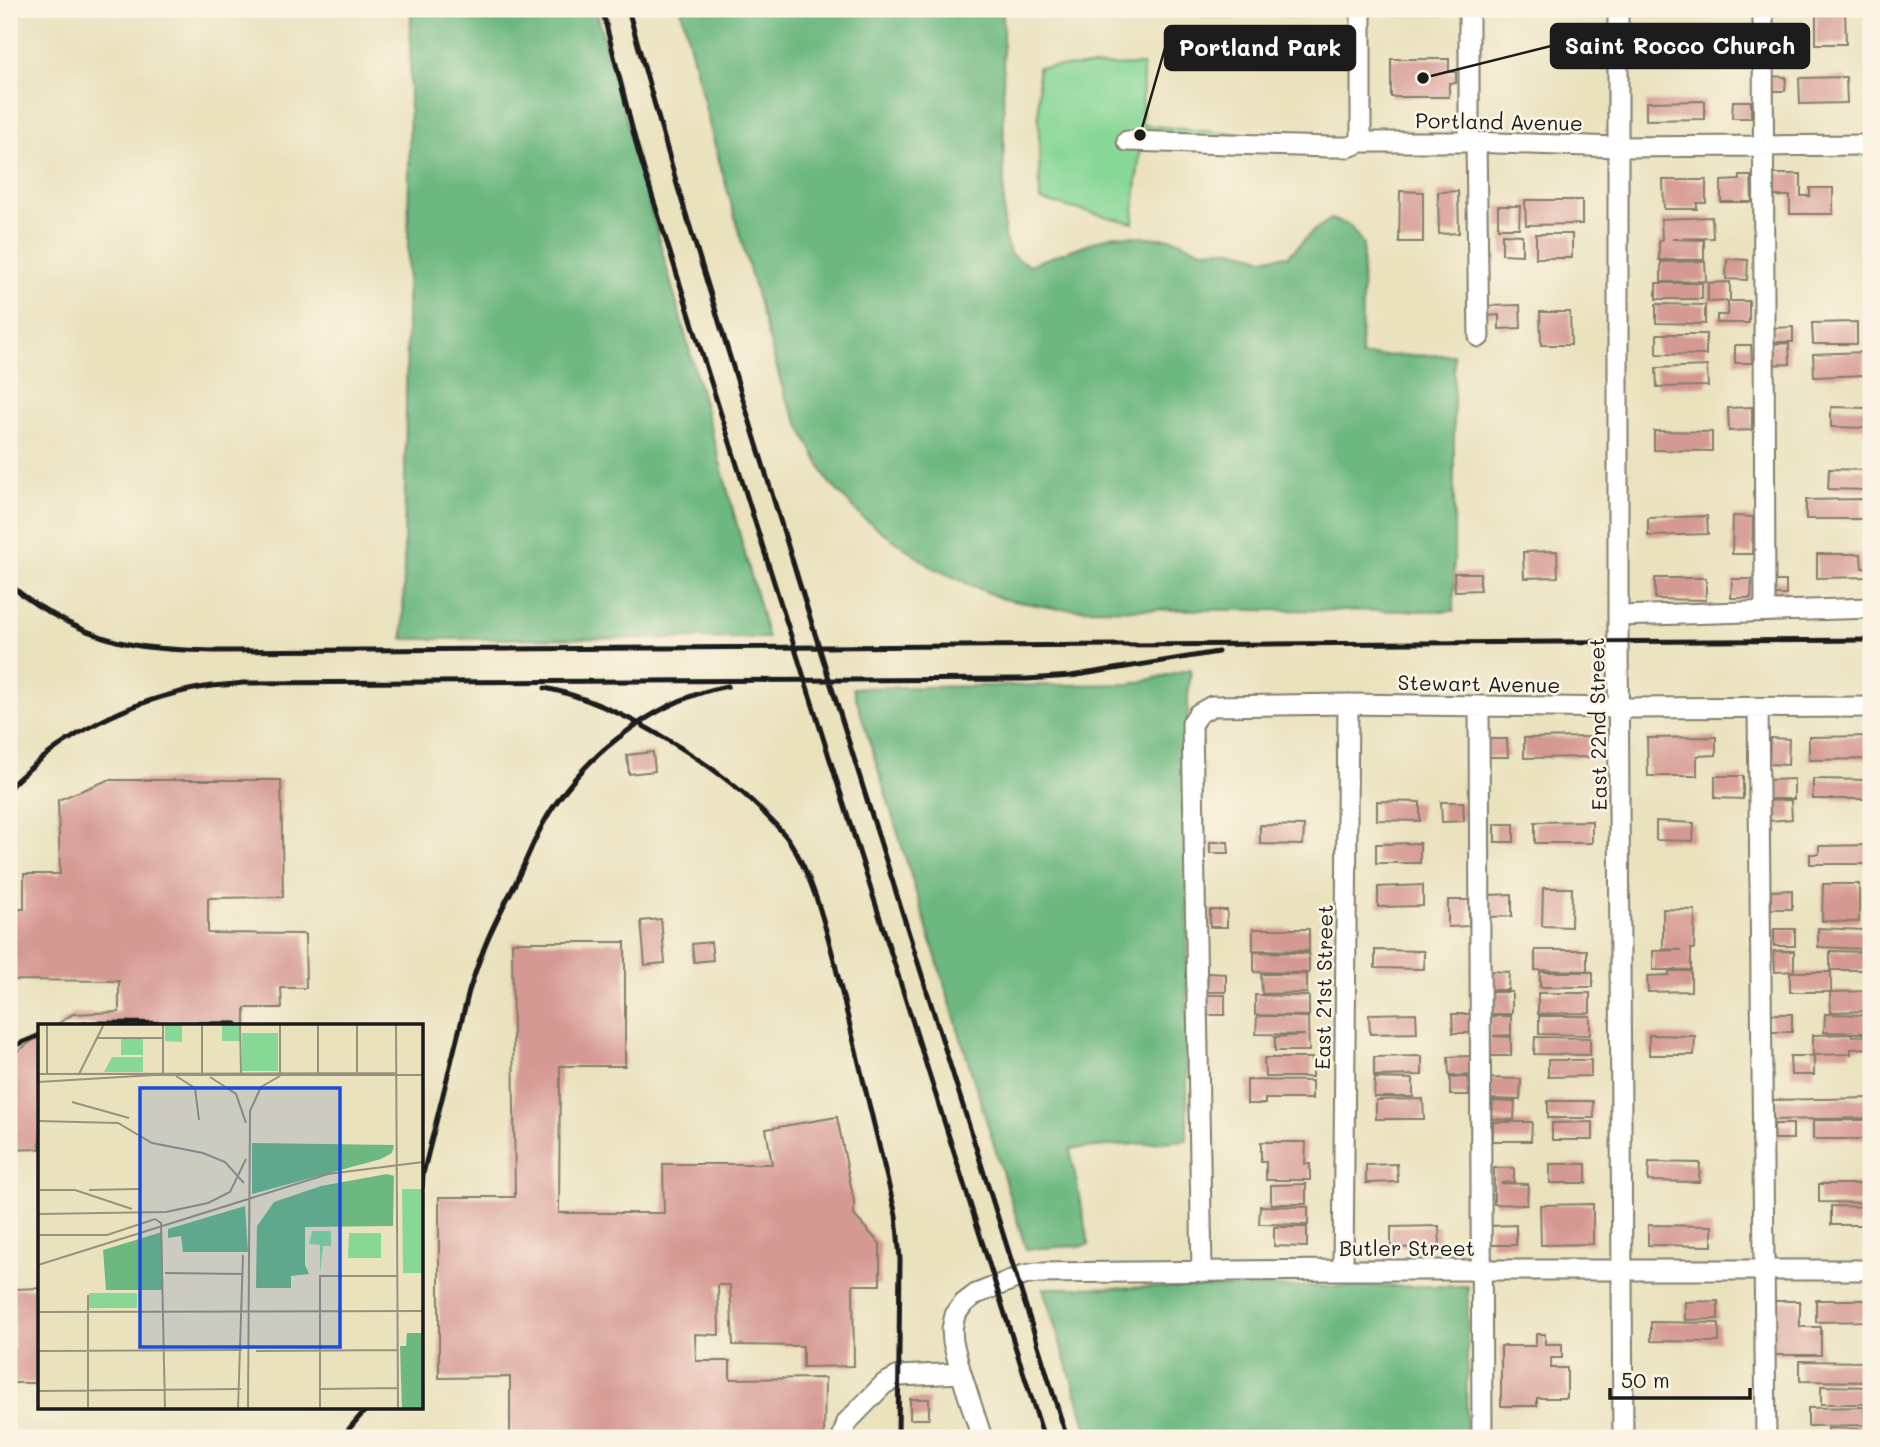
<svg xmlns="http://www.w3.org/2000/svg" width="1880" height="1447" viewBox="0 0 1880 1447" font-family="Mali,sans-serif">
<rect width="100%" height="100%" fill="#fcf5e5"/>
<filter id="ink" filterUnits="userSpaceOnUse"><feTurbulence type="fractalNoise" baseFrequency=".0143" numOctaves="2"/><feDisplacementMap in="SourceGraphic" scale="14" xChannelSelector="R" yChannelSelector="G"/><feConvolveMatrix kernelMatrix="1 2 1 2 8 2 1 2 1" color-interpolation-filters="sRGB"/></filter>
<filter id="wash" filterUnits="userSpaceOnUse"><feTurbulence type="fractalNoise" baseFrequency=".00686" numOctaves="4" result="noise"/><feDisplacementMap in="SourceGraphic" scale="28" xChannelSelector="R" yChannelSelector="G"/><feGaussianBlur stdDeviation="1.57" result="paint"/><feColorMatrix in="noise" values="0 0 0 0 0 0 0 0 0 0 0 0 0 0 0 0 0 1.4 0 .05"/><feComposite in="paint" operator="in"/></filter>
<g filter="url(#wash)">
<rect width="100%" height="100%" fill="#eae1bd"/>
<path fill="#87d797" stroke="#527a5a" stroke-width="2" d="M1143,65l-1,60 200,19 -202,3 -7,76 -93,-23 -2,-133z"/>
<path fill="#6db880" stroke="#446a4e" stroke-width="2" d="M411,9h185l172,629 -365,1z
M681,9h322l1,228 7,18 18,10 84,-30 61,4 26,11 22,-1 23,3 16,6 27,-2 25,-25 18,-12 18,6 14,19 -2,112 93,-1v256l-394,-2 -58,-10 -69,-31 -70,-50 -35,-37 -43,-84 -73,-262z
M1191,669l-3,27 -1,444 -117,9 19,96 -63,4 -173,-561 278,-4z
M1468,1286l-2,152h-376l-47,-150z"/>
<g id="blocks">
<path fill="#d59993" d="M1648,9h46v6l-46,1z
M1816,9h29l1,35h-30z
M1391,59h58v13h7v11h-7v14h-58z
M1766,76l20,1 -1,14h-19z
M1846,77l1,26 -47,1 -1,-26z
M1705,101v18l-59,1v-18z
M1733,101h18v17h-19z
M1765,174h36v22h9v-8h23v26h-43v-18h-24z
M1740,176h11l1,26h-31v-21l19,-1z
M1663,180h43v23h-9v6h-33z
M1400,191l23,1v50h-24z
M1458,191l1,42 -20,1 -1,-42z
M1525,200h57v24l-56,1z
M1498,206h22l-1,22h-21z
M1712,217l1,21 -41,1 32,1v20h-45v-20h3l-1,-21z
M1502,234l20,1v20l-20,-1z
M1536,234h36v24h-36z
M1727,259l21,1 -1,20 -21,-1z
M1705,261l1,20 -45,1v-20z
M1730,282v19h19v22h-32v-8h11v-14l-20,1v-19z
M1656,283h46v16h-46z
M1656,304l49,1v19l-49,-1z
M1520,305l1,23 -22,1v-14l-12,1v-10z
M1540,312h30l1,33h-30z
M1857,322v22h-44l-1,-21z
M1793,327v15h-20v-14z
M1657,334h49v21l-49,-1z
M1789,343l1,21 -24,1v-21z
M1735,345h16l1,18h-17z
M1864,352l1,23 -51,2 -1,-23z
M1707,366l1,20 -51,1 -1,-19z
M1752,407v23l-23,1 -1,-23z
M1831,407l35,1v20l-35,-1z
M1654,431l58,1v19l-58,-1z
M1829,469l39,1 -1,20 -39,-1z
M1862,499v20h-56v-19z
M1707,516l1,18 -60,2v-18z
M1733,516l20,1 -1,37h-20z
M1557,551l1,26 -34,1 -1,-26z
M1817,554h44l1,14h6v9l-51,1z
M1454,573h26v17l-25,1z
M1655,578h51v22l-51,-1z
M1732,579h20l-1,19h-20z
M1768,581h18v14h-18z
M1871,736v23l-62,1v-23z
M1591,737v20l-67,1v-20z
M1716,737v18l-19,1v20h-49l-1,-38z
M1770,738l19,1 -1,26 -19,-1z
M1486,739h21l1,18h-21z
M653,752l2,19 -26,3 -2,-19z
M1715,776h28v23l-28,-1z
M1794,779v20h-25v-19z
M1813,779l55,1v19h-55z
M108,780h173l2,117 -75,1v35l97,1 1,54h-25l1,20h-37v17h-189l17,-11 46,-2v-31l-110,-1v-71h15v-35h36l-2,-74z
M1791,800l1,19 -22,2 -1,-20z
M1377,801l43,1v19l-43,-1z
M1441,802h22l1,19 -22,1z
M1592,821v22h-57v-21z
M1656,821l38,2 -1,18 -37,-1z
M1495,824h19v18h-19z
M1260,825l44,1 -1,19 -43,-1z
M1210,842h18l1,11h-19z
M1420,843v20h-44v-19z
M1869,845v19h-59v-10h9v-8z
M1823,884h36v38l-37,-1z
M1423,885v21l-45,1v-20z
M1543,888h29l-1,39 -29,-1z
M1792,890v19h-21v-18z
M1512,894v22l-22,1v-22z
M1448,900h21v26l-21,1z
M1663,909l32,1 -1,39h-3v21h-38v-19l29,-1 -19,-1z
M1210,910h17v17h-17z
M661,919l4,44 -20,2 -4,-44z
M1818,928l46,2v19l-46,-2z
M1253,929h56v22l-56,-1z
M1774,929h21v17h-21z
M512,942h113v124h-65l-1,147h105l-1,-49h109l-6,-35 71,-12 17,84v14l26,29v41h-27l1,81 -51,1v-21l-70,-1 -3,-60h-12l1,50 -24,-1 1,27h34v18l95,-1 -1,60h-314v-61l-71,1v-181h76z
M711,942l2,18 -19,2 -2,-18z
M1375,950l49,1v18l-49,-1z
M1535,950h52v21l-52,-1z
M1774,951h20v20l-19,1z
M1830,951l38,1 -1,18h-37z
M1254,952l55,1v20l-55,-1z
M1489,971l20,1 -1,18h-19z
M1669,971h22v20l-43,1 -1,-16 22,-1z
M1540,972h53v15h-53z
M1790,972h41v20h-41z
M1208,973l18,1v18h-19z
M1261,974h46v19l-45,1z
M1871,991v20l-40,1 -1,-20z
M1488,992h24v22h-24z
M1538,993h52v20l-52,1z
M1205,995h20v20h-20z
M1255,995l54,1v20l-54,-1z
M1416,1013l1,20 -47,1 -1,-20z
M1452,1014h18l1,19h-18z
M1770,1014h22v18h-21z
M1825,1014l46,1v18l-47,-1z
M1257,1016l51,1 1,34h-34v-14l30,-2 -49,-1z
M1489,1016h22v19l-18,1 18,1v19h-22z
M1539,1016h51v19l-51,-1z
M1852,1034v2l19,-1v13l-20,1v5l-38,1v-20z
M1649,1035l46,1 -1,19h-45z
M40,1036v113l-31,1v-93z
M1535,1037l55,1v17l-56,-1z
M1422,1056v19l-48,1v-19z
M1470,1056l1,19 -22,1 -1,-19z
M1790,1056h24v19h-23z
M1264,1058h48v19h-47z
M1548,1060h43v16l-43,1z
M1468,1077l1,18h-19v-17z
M1375,1078l38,1v18h-39z
M1487,1078l34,1 -1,21 -34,-1z
M1247,1080l65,1v18h-47v5h-18z
M1871,1098v20l-101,2v-20z
M1423,1099l1,20h-48v-19z
M1493,1101l22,1 -1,18 -22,-1z
M1548,1101h45l1,17h-46z
M1813,1120h54v19h-54z
M1493,1122h39l-1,19h-38z
M1593,1122v18h-41v-17z
M1774,1124h19v15h-19z
M1261,1142h45l-1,22h5v16h-44v-18h-5z
M1649,1162l51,1 -1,19 -51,-1z
M1397,1164l1,18 -32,1v-18z
M1550,1164h36v19h-36z
M1494,1168h20v14l-13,1 27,1 -1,21 -33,-1z
M1306,1184v20h-35v-19z
M1819,1184h52v19l-52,-1z
M1593,1204v40l-52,1 -1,-40z
M1260,1206l48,1v18l-49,-1z
M1831,1206l40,1v18h-40z
M1516,1225v20h-25l-1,-19z
M1648,1225l64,1v20l-64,-1z
M1439,1226l1,21 -49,1v-21z
M1274,1227h33v20l-33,-1z
M40,1288v95h-31v-33h5v-61z
M1816,1300h55v21l-55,1z
M1718,1301v18l-33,1v-18z
M1769,1301h31v26h21v28h-52z
M1651,1322l68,1v19l-68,-1z
M1536,1334h9v10h17v14h-11v10h16v30h-30v8h-36v-60h35z
M1800,1361l71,1v20l-71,-1z
M1821,1386l49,1v17h-49z
M910,1399h19v20h-19z
M1864,1407l1,18 -57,1v-18z
M1828,1428l37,1v9h-37z"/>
</g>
</g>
<g filter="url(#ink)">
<use href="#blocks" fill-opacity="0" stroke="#837e6c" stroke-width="2"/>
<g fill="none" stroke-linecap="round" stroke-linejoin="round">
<g stroke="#837e6c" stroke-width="23">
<path id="minor" d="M1361,9v133
M1469,9v133
M1618,9v633l5,796
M1763,9l2,602
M1127,141l204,6h18l12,-5h108l149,5 253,-2
M1476,142l3,195
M1618,616l253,-8
M1479,706l3,732
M1758,708l8,730
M1343,1270l5,-566
M1202,1272l-10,-549 6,-9 14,-8 136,-2 272,4 251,-1
M842,1438l5,-16 37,-38 15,-8 62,-3
M982,1438l-21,-65 -8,-31 -1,-13 3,-14 9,-12 12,-9 48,-19 13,-2 306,-3h528"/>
</g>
<use href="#minor" stroke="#fff" stroke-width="19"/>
<path stroke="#1c1c1c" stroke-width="5" d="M602,9l36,142 406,1287
M628,9l50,179 138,449 251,801
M9,584c32,28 83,54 125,61 27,5 54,5 81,6l1656,-11
M545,688c73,15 173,76 224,130 7,7 15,15 21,24 22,34 33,76 43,114l63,259 4,44 -2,179
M9,788c52,-53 123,-89 196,-101 12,-2 25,-2 38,-4l784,-4 44,-3 147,-24
M77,1025l20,-2 139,1
M9,1048l31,-13
M422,1187l1,-13 46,-183c6,-18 12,-37 20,-55 8,-18 17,-35 26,-52 13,-27 23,-56 41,-81 38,-55 105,-105 172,-117
M341,1438l27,-31"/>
</g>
</g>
<g text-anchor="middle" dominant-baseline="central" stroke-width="5" stroke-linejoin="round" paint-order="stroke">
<g font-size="21" fill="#1c1c1c" stroke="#fcf5e5">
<text transform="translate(1499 121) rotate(1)">Portland Avenue</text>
<text transform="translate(1479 683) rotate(1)">Stewart Avenue</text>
<text transform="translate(1597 724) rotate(-91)">East 22nd Street</text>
<text transform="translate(1323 987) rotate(-89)">East 21st Street</text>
<text x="1407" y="1247">Butler Street</text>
</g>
</g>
<g transform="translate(38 1024)">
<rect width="385" height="385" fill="#eae1bd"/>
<path d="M127,0h17v18l-17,-1zM184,0h18v17h-18zM204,9h36v38h-36zM83,15h22v16h-22zM74,33h31v15h-39zM364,165h21v84h-20zM274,207h19v15h-8l-3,27v-28l-11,-1zM311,209h32v25h-33zM51,269h48v15h-48z" fill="#87d797"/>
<path d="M214,119l142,2 -2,8 -11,6 -129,35zM349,150l7,2 -1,50 -88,1v38l4,9 -18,2v12h-35l1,-62 17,-24 47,-16zM207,182l3,46h-65l-2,-16 -13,2v-9zM124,208l1,58h-57l-3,-40zM369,309h16v76h-21l-2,-63h6z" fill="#6db880"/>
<path fill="none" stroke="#98927d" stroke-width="2" d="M9,0v50M125,0v49M164,0v49M202,0l1,49M242,0v49M280,0v49M319,0v49M358,0l2,385M59,14h66M0,50l358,-1M41,50l25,-50M138,52l19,12 4,32M172,53l26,17 10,29M0,58l116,-7h269M34,78l57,16M0,97l80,2 34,20 51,10 22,9 19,21M2,166h35l57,19M51,166l50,-1M0,190l128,-2 42,-9 22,-11 16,-33M0,211h69l48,-16 6,4 4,186M0,241l290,-91 95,-12M127,249l78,1M50,271v114M0,288l385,-1M0,327l204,-1M218,327l142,-1M282,365l78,-1M0,367l203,-2M200,385l5,-154M210,385l2,-298 11,-24 19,-11M282,385v-133h78"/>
<path fill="#1d4ed8" fill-opacity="0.15" stroke="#1d4ed8" stroke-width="3.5" d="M102,64h200v259h-200z"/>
<rect width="385" height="385" fill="none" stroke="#1c1c1c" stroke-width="3.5"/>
</g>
<path fill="none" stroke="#1c1c1c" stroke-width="2.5" d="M1423 78L1551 46M1140 135L1165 48"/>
<g fill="#1c1c1c" stroke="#fcf5e5" stroke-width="2.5">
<circle cx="1423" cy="78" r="7"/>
<circle cx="1140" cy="135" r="7"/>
</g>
<g fill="#1c1c1c" stroke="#1c1c1c" stroke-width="2.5">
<rect x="1551" y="24" width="258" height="44" rx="7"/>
<rect x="1165" y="26" width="190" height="44" rx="7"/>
</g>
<g font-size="23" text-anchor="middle" font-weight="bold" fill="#fff">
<text x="1680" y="54">Saint Rocco Church</text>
<text x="1260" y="56">Portland Park</text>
</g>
<rect width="1880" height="1447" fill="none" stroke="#fcf5e5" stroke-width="35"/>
<path d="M1610 1388v10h140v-10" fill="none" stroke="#1c1c1c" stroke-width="3.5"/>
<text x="1621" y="1388" font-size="21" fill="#1c1c1c" stroke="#fcf5e5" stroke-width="5" paint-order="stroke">50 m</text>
</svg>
